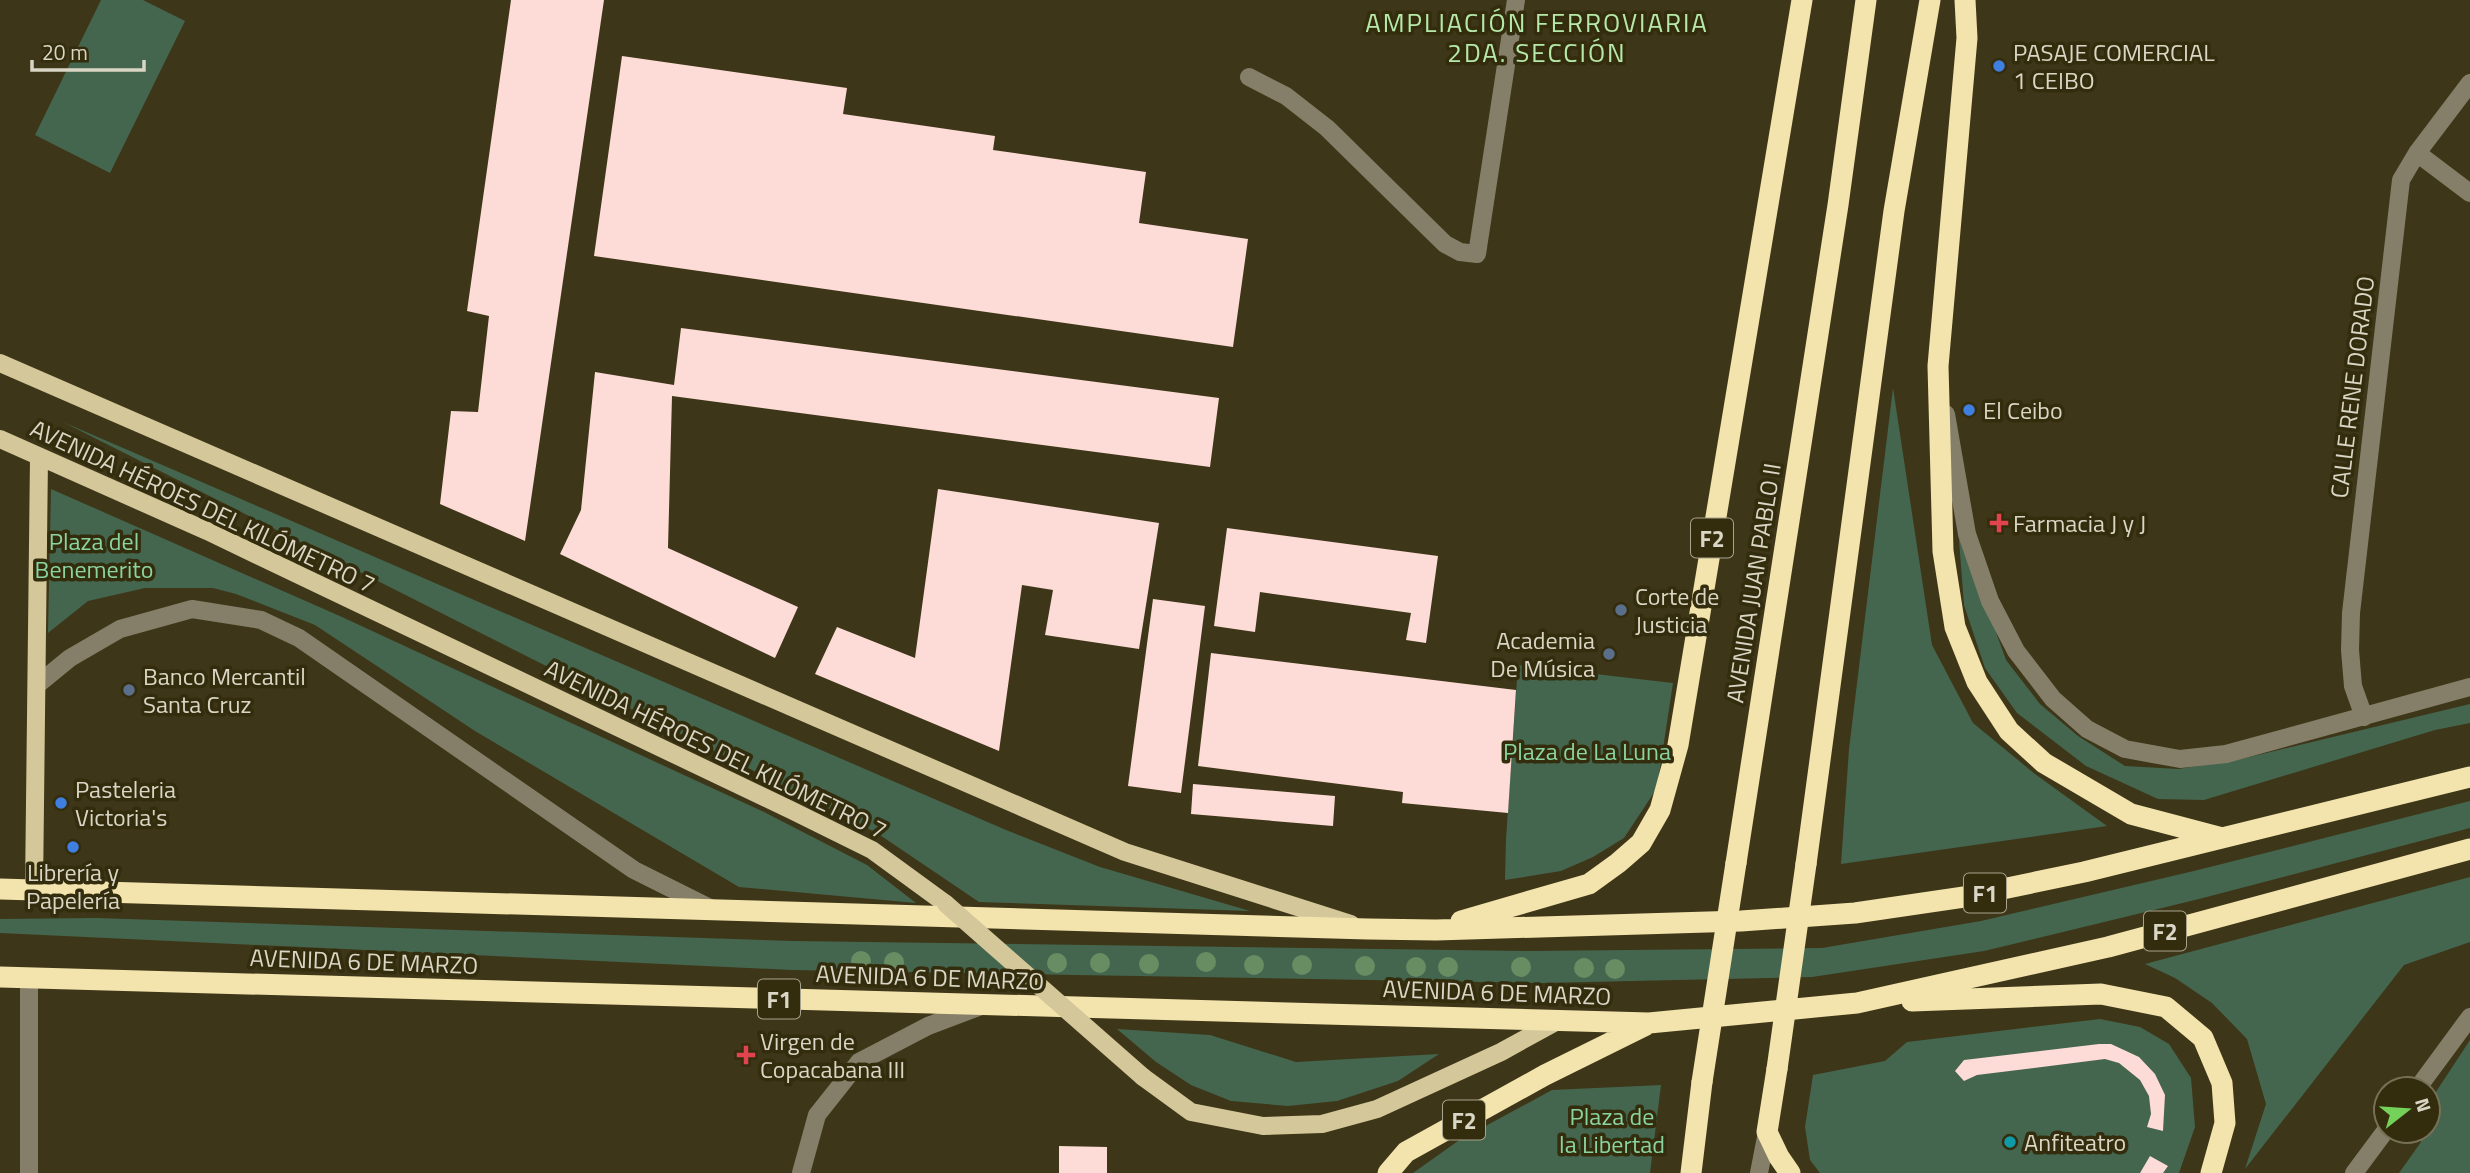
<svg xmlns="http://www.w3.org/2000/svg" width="2470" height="1173" viewBox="0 0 2470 1173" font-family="'Titillium Web',sans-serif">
<rect width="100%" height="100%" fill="#3e3618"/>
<path fill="#44664e" d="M101,0h42l42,21 -75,152 -75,-38z
M1893,388l39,257 41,78 62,51 72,52 -266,38 8,-115z
M63,422l943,408 94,37 150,44 -271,-9 -102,-69z
M51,489l291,128 422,195 103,53 49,38 -177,-16 -264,-156 -160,-106 -79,-31 -23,-6h-68l-57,13 -40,32z
M1958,527l48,133 34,44 38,32 47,30 53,3 59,-9 233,-56v19l-35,7 -231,70 -46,-1 -72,-33 -69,-53 -32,-45 -21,-63z
M1518,665l155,18 -16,105 -33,50 -31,19 -32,14 -56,9 1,-41z
M2470,801v27l-271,71 -215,52 -172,26 -270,6 -750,-13 -792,-37v-14l96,-1 697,23 735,10 294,-3 159,-27 217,-51z
M2470,877v65l-66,23 -159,204 21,-65 -19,-65 -35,-36 -37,-25 -30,-14z
M2100,1019l40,8 29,17 22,34 4,49 -16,46h-359l-10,-13 -5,-33 8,-52 72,-14 22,-19z
M1117,1029l93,6 86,27 143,-8 -41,27 -61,20 -49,5 -57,-5 -40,-16 -35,-23z
M2470,1040v133h-71l22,-31v-11h7v-27z
M1661,1085l-11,88h-237l45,-32 94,-51z"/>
<path fill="#fddbd6" d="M511,0h93l-79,541 -85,-37 11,-93 27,1 11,-96 -22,-5z
M622,56l225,32 -4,26 152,22 -2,14 153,22 -7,51 109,16 -15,108 -639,-91z
M681,328l538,70 -9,69 -538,-71 -4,152 130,59 -23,51 -215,-104 21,-44 14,-138 79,13z
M938,489l221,34 -20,126 -94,-14 8,-45 -31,-5 -23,166 -184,-77 22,-47 78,31z
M1227,528l211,28 -12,87 -20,-3 5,-27 -151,-21 -5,40 -41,-6z
M1153,599l52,7 -24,187 -53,-7z
M1211,653l305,37 -8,123 -106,-10 1,-11 -205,-26z
M1193,784l142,12 -2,30 -142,-12z
M2099,1044h12l28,13 16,17 10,21 -2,36 -16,-4 4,-13 -2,-18 -9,-16 -21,-17 -14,-4 -128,16 -13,6 -9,-10 9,-11z
M1059,1146l48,1v26h-48z
M2150,1156l18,10 -5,7h-23z"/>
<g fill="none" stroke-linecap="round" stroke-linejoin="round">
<path stroke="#857f69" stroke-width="18" d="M1249,77l37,19 41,32 118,116 15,8 17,2 39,-254
M2417,153l53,40
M1946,414l21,120 23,67 26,50 37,48 34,30 38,20 55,10 46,-5 244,-67
M37,685l33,-27 50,-29 72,-20 69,11 38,18 335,232 78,39
M2364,717l-11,-31 -3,-36 1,-37 50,-433 16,-27 53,-70
M2417,1089l53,-72
M29,1173v-195
M801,1173l16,-58 42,-53 69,-36 53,-20
M1759,1173l8,-41
M2354,1173l32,-43"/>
<path stroke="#d4c799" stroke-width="18" d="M0,363l1125,489 226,72
M0,439l207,92 584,279 81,40 74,54
M34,890l5,-433
M1143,1077l48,35 72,14 59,-2 55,-15 124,-57 58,-32"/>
<path stroke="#f3e3ac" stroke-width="21" d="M1965,0l2,38 -29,328 5,185 12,76 22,55 32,49 35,32 87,51 91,24
M1736,863l102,-658 28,-205
M1806,864l88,-653 36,-211
M0,889l1368,40 68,1 305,-9 114,-8 109,-16 120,-25 386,-95
M1461,921l128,-37 29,-21 23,-20 19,-33 18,-65 124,-745
M0,977l1649,46 208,-20 251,-56 362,-98
M1912,1001l189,-7 65,13 37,31 19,45 3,40 -14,50
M1777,1069l-10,63 12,25 11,16
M1388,1173l18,-21 139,-77 101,-50
M1691,1173l11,-91"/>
<path stroke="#d4c799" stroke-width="18" d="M946,904l197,173"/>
<path stroke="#f3e3ac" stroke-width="21" d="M1777,1069l29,-205
M1702,1082l34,-219"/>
</g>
<g fill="#688d63">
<circle cx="861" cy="961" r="10"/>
<circle cx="894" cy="962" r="10"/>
<circle cx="1206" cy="962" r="10"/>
<circle cx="1057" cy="963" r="10"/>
<circle cx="1100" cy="963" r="10"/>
<circle cx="1149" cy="964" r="10"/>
<circle cx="1254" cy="965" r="10"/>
<circle cx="1302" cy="965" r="10"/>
<circle cx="1365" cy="966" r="10"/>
<circle cx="1416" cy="967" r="10"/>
<circle cx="1448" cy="967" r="10"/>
<circle cx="1521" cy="967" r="10"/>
<circle cx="1584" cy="968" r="10"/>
<circle cx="1615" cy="969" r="10"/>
</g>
<g fill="#3f7fe0" stroke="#332c0d" stroke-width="2.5">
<circle cx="1999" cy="66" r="7"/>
<circle cx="1969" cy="410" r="7"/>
<circle cx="61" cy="803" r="7"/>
<circle cx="73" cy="847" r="7"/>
</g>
<g fill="#e0444e" stroke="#332c0d" stroke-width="2.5">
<path d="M1995.5 512.5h7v7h7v7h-7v7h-7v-7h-7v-7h7z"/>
<path d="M742.5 1044.5h7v7h7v7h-7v7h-7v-7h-7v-7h7z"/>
</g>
<g fill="#5c6f8a" stroke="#332c0d" stroke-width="2.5">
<circle cx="1621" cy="610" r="7"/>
<circle cx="1609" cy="654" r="7"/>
<circle cx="129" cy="690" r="7"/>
</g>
<circle fill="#0f9aa8" stroke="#332c0d" stroke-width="2.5" cx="2010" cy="1142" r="7"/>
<g text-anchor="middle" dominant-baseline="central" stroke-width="7" stroke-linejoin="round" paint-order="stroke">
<g fill="#332c0d" stroke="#a8a38e" stroke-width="2">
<rect x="1691" y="518.5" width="42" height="39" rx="5"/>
<rect x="1964" y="873.5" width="42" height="39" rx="5"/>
<rect x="2144" y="911.5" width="42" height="39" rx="5"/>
<rect x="758" y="979.5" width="42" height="39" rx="5"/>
<rect x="1443" y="1100.5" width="42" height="39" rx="5"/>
</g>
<g font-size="23" font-weight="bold" fill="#dad6c5">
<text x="1712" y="538">F2</text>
<text x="1985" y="893">F1</text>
<text x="2165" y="931">F2</text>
<text x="779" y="999">F1</text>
<text x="1464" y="1120">F2</text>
</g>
<g font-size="24" fill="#dad6c5" stroke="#332c0d" text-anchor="start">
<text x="2013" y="52">PASAJE COMERCIAL<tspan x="2013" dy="28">1 CEIBO</tspan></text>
<text x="1983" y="410">El Ceibo</text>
<text x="2013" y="523">Farmacia J y J</text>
<text x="1635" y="596">Corte de<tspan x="1635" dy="28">Justicia</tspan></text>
<text x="1595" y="640" text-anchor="end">Academia<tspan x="1595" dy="28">De Música</tspan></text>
<text x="143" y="676">Banco Mercantil<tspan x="143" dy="28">Santa Cruz</tspan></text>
<text x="75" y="789">Pasteleria<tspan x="75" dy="28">Victoria's</tspan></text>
<text x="73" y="872" text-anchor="middle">Librería y<tspan x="73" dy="28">Papelería</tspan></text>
<text x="760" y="1041">Virgen de<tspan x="760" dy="28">Copacabana III</tspan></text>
<text x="2024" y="1142">Anfiteatro</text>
</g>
<g font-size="24" fill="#dad6c5" stroke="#332c0d">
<text transform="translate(2352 387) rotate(-83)">CALLE RENE DORADO</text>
<text transform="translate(203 506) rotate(25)">AVENIDA HÉROES DEL KILÓMETRO 7</text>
<text transform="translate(1753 583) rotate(-81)">AVENIDA JUAN PABLO II</text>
<text transform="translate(716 749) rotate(26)">AVENIDA HÉROES DEL KILÓMETRO 7</text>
<text transform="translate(364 961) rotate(2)">AVENIDA 6 DE MARZO</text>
<text transform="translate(930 977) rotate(2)">AVENIDA 6 DE MARZO</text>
<text transform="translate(1497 992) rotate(2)">AVENIDA 6 DE MARZO</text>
</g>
<g font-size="24" fill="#8ad4a1" stroke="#332c0d">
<text x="94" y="541">Plaza del<tspan x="94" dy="28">Benemerito</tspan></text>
<text x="1587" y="751">Plaza de La Luna</text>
<text x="1612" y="1116">Plaza de<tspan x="1612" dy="28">la Libertad</tspan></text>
</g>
<g font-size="26" letter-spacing="2" fill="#b6e9a9" stroke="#332c0d">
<text x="1537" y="22">AMPLIACIÓN FERROVIARIA<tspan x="1537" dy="30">2DA. SECCIÓN</tspan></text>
</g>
</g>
<g transform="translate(2407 1110) rotate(73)"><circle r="33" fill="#332c0d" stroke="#767057" stroke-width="2"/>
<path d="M0-5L12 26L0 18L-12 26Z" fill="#74d25b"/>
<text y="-10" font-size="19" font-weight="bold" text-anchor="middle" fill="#dad6c5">N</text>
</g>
<path d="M32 60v10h112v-10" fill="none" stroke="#dad6c5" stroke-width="3.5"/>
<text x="42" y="60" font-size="21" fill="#dad6c5" stroke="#332c0d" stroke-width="5" paint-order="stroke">20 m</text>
</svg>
